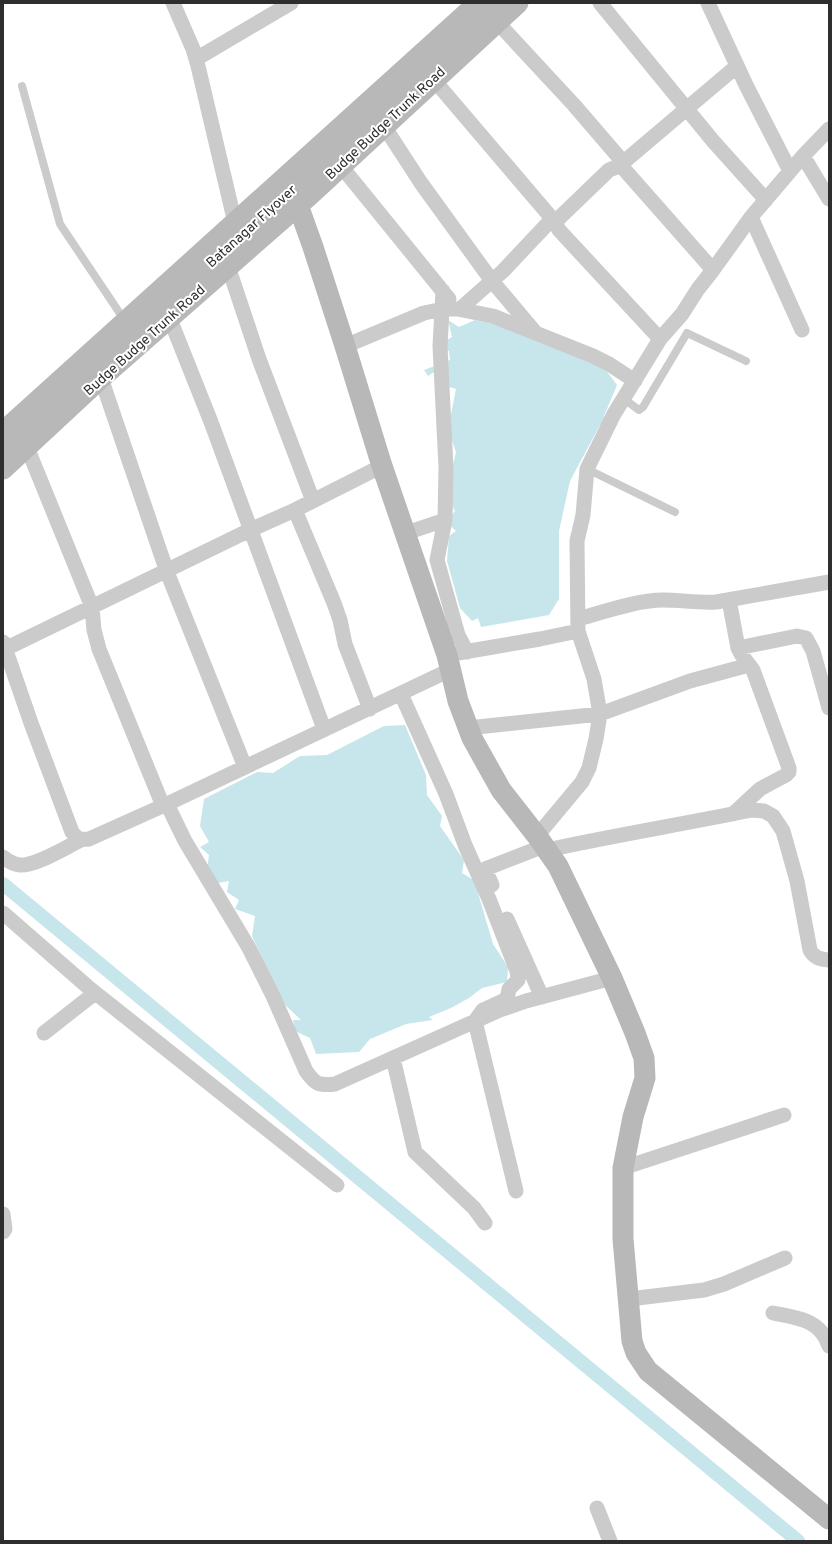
<svg xmlns="http://www.w3.org/2000/svg" width="832" height="1544" viewBox="0 0 832 1544" font-family="Overpass,sans-serif">
<rect width="100%" height="100%" fill="#fff"/>
<path fill="#c6e6ec" d="M448,320l11,7 16,-7 28,5 102,44 12,16 -13,31 5,6 -9,3 -30,56 -11,50v68l-10,16 -68,12 -3,-9 -6,3 -12,-13 -13,-47 2,-25 7,-5 -10,-9 9,-11 -9,-16 10,-43 -8,-23 8,-40 -13,-4v-19l-15,10 -4,-6 26,-10 -1,-9 -16,-3 19,-11z
M405,725l21,50 1,20 15,21 -2,10 24,34 -2,13 20,12 -4,8 15,51 15,23 -1,15 -25,6 -13,10 -18,10 -22,9 4,3 -27,4 -36,15 -11,13 -43,2 -6,-16 -15,-7 -2,-11h8l-18,-17 -31,-67 3,-20 -20,-7 4,-9 -12,-8 2,-11 -17,3 -6,-7 3,-22 -9,-8 9,-5 -9,-16 4,-27 53,-27 16,1 27,-17 27,-1 57,-29z"/>
<g fill="none" stroke-linecap="round" stroke-linejoin="round">
<path stroke="#c6e6ec" stroke-width="14" d="M3,884l795,657"/>
<path stroke="#cbcbcb" stroke-width="8" d="M22,86l38,138 65,97
M624,399l15,11 4,-3 44,-74 59,28
M587,469l88,43"/>
<path stroke="#cbcbcb" stroke-width="15" d="M173,3l20,46 5,17 37,157 5,6
M600,3l113,138 53,59
M708,3l38,82 44,86
M497,22l77,83 49,57
M196,59l95,-56
M434,80l121,142
M384,126l37,57 71,98 43,51
M803,156l26,43
M341,166l108,133
M619,166l118,-100
M751,217l51,113
M228,266l31,93 54,142
M443,291l-3,55 6,122 -1,52 -8,40 21,75 9,17
M460,309l43,-38 49,-52
M170,319l41,103 113,307
M660,339l-101,-109 -4,-8 54,-52 10,-4 4,2 90,102
M345,346l79,-33 19,-4h14l36,7 100,40 16,8 26,17
M101,378l66,194 78,195
M27,447l65,160 2,23 5,19 64,157
M295,510l39,93 6,17 5,24 25,65
M406,533l39,-13
M729,600l9,48 3,6 12,16 36,98v4l-3,3 -26,14 -27,25
M578,619c25,-7 60,-19 85,-19 18,0 35,3 53,2l113,-20
M578,631l-1,-90 6,-26 4,-46 27,-55 46,-75 22,-25 16,-25 15,-19 38,-53 52,-61 26,-27
M3,642l28,81 41,109c5,7 8,8 17,7l78,-35 283,-134
M738,648l59,-12 9,2 7,13 16,57
M3,650l247,-120 45,-20 87,-44
M458,653l82,-14 38,-8 16,48 6,35 -4,25 -7,29 -7,14 -45,54
M401,694l45,100 19,51 24,54 28,72 1,9 -9,9 -2,10 -24,11 -8,11 41,170
M468,728l132,-14 90,-33 59,-16
M167,804l18,37 64,107 24,48 33,75c9,13 13,15 29,13l165,-74 26,-9 86,-23
M547,850c68,-15 137,-26 205,-40l12,1 9,5 10,15 14,50 13,69c4,8 10,9 19,10
M3,857c5,4 10,7 17,8 16,1 46,-18 61,-25
M492,885l-7,-16 59,-23
M3,913l85,74 249,198
M507,919l35,78
M44,1033l51,-40
M393,1058l22,94 59,56 11,15
M623,1168l161,-53
M3,1214l2,15 -2,3
M629,1299l75,-9 20,-6 61,-26
M773,1313c24,5 47,6 56,33
M597,1508l13,33"/>
<path stroke="#b8b8b8" stroke-width="21" d="M279,183l19,22 15,42 32,99 37,120 65,189 11,46 14,37 29,52 36,46 21,30 54,112 23,55 9,25 1,20 -12,39 -10,51v71l9,102 4,12 12,18 181,148
M3,432l475,-429
M3,469l98,-91 210,-184 207,-191"/>
<path stroke="#b8b8b8" stroke-width="21" d="M3,450l211,-188 286,-259"/>
</g>
<g text-anchor="middle" dominant-baseline="central" stroke-width="4" stroke-linejoin="round" paint-order="stroke">
<g font-size="14" fill="#2e2e2e" stroke="#fff">
<text transform="translate(386 124) rotate(-43)">Budge Budge Trunk Road</text>
<text transform="translate(252 227) rotate(-42)">Batanagar Flyover</text>
<text transform="translate(145 341) rotate(-42)">Budge Budge Trunk Road</text>
</g>
</g>
<rect width="832" height="1544" fill="none" stroke="#2e2e2e" stroke-width="8"/>
</svg>
